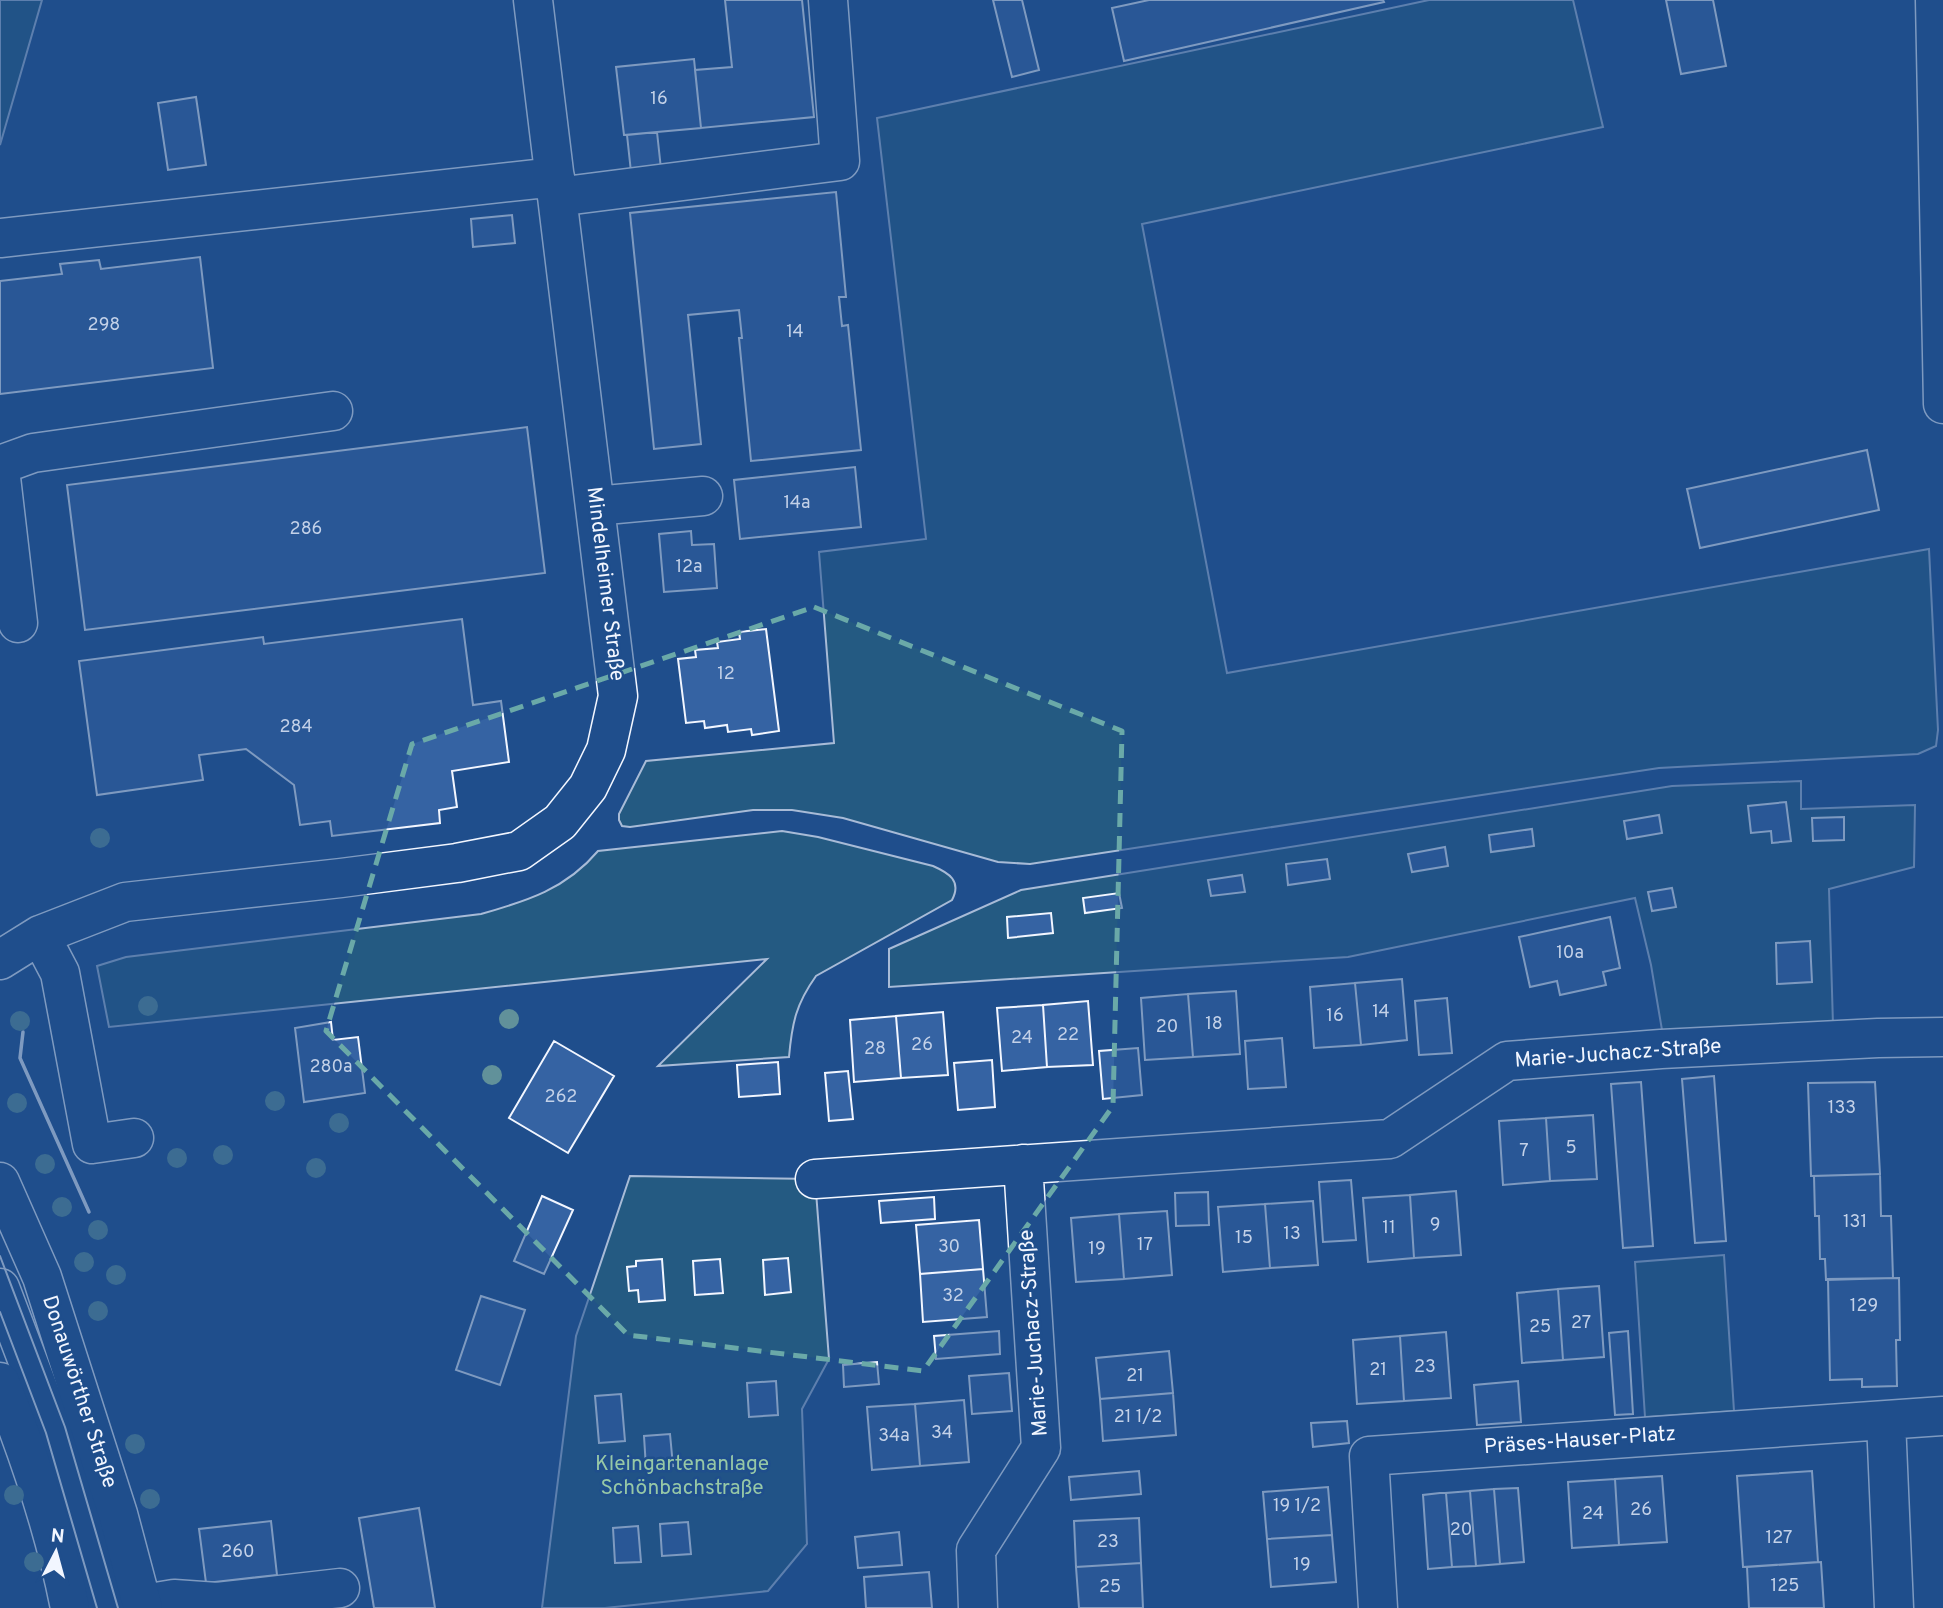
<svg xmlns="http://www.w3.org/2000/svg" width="1943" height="1608" viewBox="0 0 1943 1608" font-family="Overpass,sans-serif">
<rect width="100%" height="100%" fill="#1f4e8c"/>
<path fill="#245a82" stroke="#a8bbd7" stroke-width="2" d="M0,0h42l-42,145z
M1429,0h144l30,127 -461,97 85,449 702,-124 9,181 -2,16 -18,8 -259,14 -629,96 -32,-2 -155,-44 -51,-8h-39l-123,17 -8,-1 -3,-6v-6l27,-53 188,-18 -15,-191 107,-13 -49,-421z
M1801,781v28l114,-4 -1,62 -85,22 4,136 -170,11 -12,-71 -16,-67 -287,59 -459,30v-38l132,-59 651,-104z
M782,831l36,6 115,29c16,7 29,15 19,34l-136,76c-20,28 -24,47 -27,81l-131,9 109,-107 -658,68 -12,-61 29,-9 355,-43c46,-13 85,-25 117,-63z
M630,1176l185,3 14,180 -27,50 5,135 -39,47 -163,17h-63l34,-272z
M1724,1255l10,156 -89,6 -10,-155z"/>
<path fill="#3563a3" stroke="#f2f6ff" stroke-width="2" d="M725,0h77l12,117 -113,11 -6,-58 37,-3z
M993,0h29l17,70 -27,7z
M1149,0h234l1,2 -260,59 -12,-53z
M1666,0h47l13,66 -45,8z
M694,59l7,69 -77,7 -8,-68z
M196,97l10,68 -38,5 -10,-67z
M657,132l4,37 -30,3 -4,-37z
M836,192l10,105h-7l3,29 6,-1 13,125 -110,11 -12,-123h3l-3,-28 -51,5 13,129 -47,5 -24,-236z
M512,215l3,28 -42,4 -2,-28z
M200,257l13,111 -213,26v-113l62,-7 -2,-10 39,-4 2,9z
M527,427l18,146 -460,57 -18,-145z
M1867,450l12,60 -179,38 -13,-59z
M855,467l6,60 -121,12 -6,-59z
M691,531l1,14 22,-1 3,44 -53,4 -5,-58z
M462,619l11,86 28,-4 8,61 -57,9 5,36 -18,3 1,13 -108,13 -2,-15 -30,4 -6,-40 -48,-36 -47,6 4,25 -106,15 -18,-134 184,-24 1,7z
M766,629l13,102 -27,4 -1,-6 -23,3 -1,-7 -22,3 -1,-7 -18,2 -8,-64 18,-2 -1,-7 23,-2 -1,-6 23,-3 -1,-7z
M1786,802l5,39 -19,2 -1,-12 -20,2 -3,-27z
M1659,815l3,18 -35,6 -3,-18z
M1844,817v23l-31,1 -1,-23z
M1532,829l2,17 -43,6 -2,-17z
M1445,847l3,19 -36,6 -4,-18z
M1327,859l3,20 -42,6 -2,-21z
M1242,875l3,17 -34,4 -3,-16z
M1672,888l4,19 -24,4 -4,-19z
M1119,893l3,15 -37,5 -2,-15z
M1051,913l2,20 -45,5 -1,-21z
M1610,917l10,51 -17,4 3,13 -46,10 -3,-14 -27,6 -11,-50z
M1810,941l2,41 -35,2 -1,-41z
M1402,979l5,61 -46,5 -6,-62z
M1355,983l6,62 -47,3 -4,-61z
M1236,991l4,63 -47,3 -5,-63z
M1188,994l5,63 -48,3 -4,-62z
M1447,998l5,55 -33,2 -4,-54z
M1088,1001l5,64 -46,2 -4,-62z
M1043,1005l4,62 -45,4 -5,-63z
M943,1012l5,63 -47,3 -5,-62z
M896,1016l5,62 -47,4 -4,-62z
M331,1022l2,18 25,-3 7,56 -61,9 -9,-74z
M1282,1038l4,49 -38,2 -3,-48z
M554,1041l60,35 -46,77 -59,-35z
M1138,1048l4,47 -39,4 -4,-48z
M992,1060l3,47 -37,3 -4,-47z
M778,1062l2,32 -41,3 -2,-32z
M848,1071l5,48 -24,2 -4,-48z
M1714,1076l12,165 -31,2 -13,-164z
M1641,1082l12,164 -30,2 -12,-164z
M1875,1082l5,92 -69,2 -3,-93z
M1593,1115l4,64 -47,2 -4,-63z
M1546,1118l4,63 -47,4 -4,-64z
M1880,1174l1,42h10l2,62 -67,2 -1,-21h-5l-1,-43h-4l-1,-40z
M1351,1180l5,60 -33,2 -4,-60z
M1456,1191l5,64 -47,3 -4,-63z
M1208,1192l1,33 -33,1 -1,-33z
M1410,1195l4,63 -46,4 -5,-64z
M542,1196l31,14 -29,64 -30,-13z
M934,1197l1,22 -54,4 -2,-22z
M1313,1201l5,64 -48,3 -5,-64z
M1265,1204l5,64 -47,4 -5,-65z
M1167,1211l5,64 -48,4 -5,-65z
M1119,1214l5,65 -48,3 -5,-64z
M979,1220l4,49 -63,5 -4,-49z
M788,1258l3,34 -26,3 -2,-35z
M662,1259l3,41 -26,2 -1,-12 -9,1 -2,-24 9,-1v-5z
M720,1259l3,34 -28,2 -2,-34z
M983,1269l4,48 -64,5 -3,-48z
M1899,1278l1,62h-4l1,46 -35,1v-8l-32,1 -2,-101z
M1599,1286l5,71 -41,3 -5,-71z
M1558,1289l5,71 -41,3 -5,-70z
M481,1296l44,14 -25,75 -44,-15z
M999,1331l1,23 -64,5 -2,-23z
M1628,1331l5,83 -18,1 -6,-82z
M1446,1332l5,66 -47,3 -4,-65z
M1400,1336l4,65 -47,3 -4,-64z
M1169,1351l4,42 -73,6 -4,-41z
M877,1362l2,22 -35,3 -1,-22z
M1009,1373l3,38 -40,3 -3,-38z
M776,1381l2,34 -29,2 -2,-34z
M1518,1381l3,41 -44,3 -3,-40z
M1173,1393l3,42 -73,6 -3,-42z
M621,1394l4,47 -26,2 -4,-47z
M964,1400l5,62 -49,4 -5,-62z
M915,1404l5,62 -48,4 -5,-63z
M1347,1421l2,22 -36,4 -2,-24z
M670,1434l3,32 -27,2 -2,-32z
M1139,1471l2,23 -70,6 -2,-23z
M1812,1471l6,91 -75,5 -6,-91z
M1662,1476l5,66 -48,3 -4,-66z
M1615,1479l4,66 -47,3 -4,-66z
M1328,1487l4,48 -65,4 -4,-47z
M1518,1488l6,74 -24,2 -6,-75z
M1494,1489l6,75 -24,2 -6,-75z
M1470,1491l6,75 -24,1 -6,-74z
M1440,1493h6l6,74 -24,2 -5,-74z
M419,1508l16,100h-61l-15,-90z
M1139,1518l2,45 -65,4 -2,-46z
M271,1521l6,54 -71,8 -7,-54z
M688,1522l3,32 -29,2 -2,-32z
M638,1526l3,36 -26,1 -2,-35z
M899,1532l3,33 -44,3 -3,-31z
M1332,1535l4,47 -65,5 -4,-48z
M1821,1562l3,46h-75l-2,-41z
M1141,1563l2,45h-64l-3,-41z
M929,1572l3,36h-66l-2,-31z"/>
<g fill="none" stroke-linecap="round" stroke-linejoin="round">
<g stroke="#f2f6ff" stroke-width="41">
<path id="minor" d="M1935,0l8,404
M557,197l283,-36 -12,-161
M0,238l555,-61
M0,465l33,-12 300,-42
M0,469l18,154
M595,506l108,-10
M40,935l20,38 32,171 42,-6
M0,960l40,-25 85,-33 216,-24 116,-15 62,-12 41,-29 28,-35 18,-37 12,-54 -85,-696
M815,1179l575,-40 117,-78 154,-12 217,-11 65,-1
M0,1288l54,142 54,178
M1886,1421l8,187
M120,1608l54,-9 43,3 123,-14
M978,1608l-2,-58 65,-102 -18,-284
M1378,1608l-9,-152 574,-40"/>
</g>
<g stroke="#f2f6ff" stroke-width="41">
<path id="major" d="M0,1182l42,95 76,237 25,94
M0,1382c29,72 55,149 70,226"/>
</g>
<use href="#minor" stroke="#1f4e8c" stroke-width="38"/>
<use href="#major" stroke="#1f4e8c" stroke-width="38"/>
<path stroke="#f2f6ff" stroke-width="2" d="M0,1256l65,171 53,181
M0,1312l46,121 51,175"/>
<path stroke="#f2f6ff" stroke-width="3.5" d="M23,1032l-3,26 69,154"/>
</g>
<g fill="#61919a">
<circle cx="100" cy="838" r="10"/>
<circle cx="148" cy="1006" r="10"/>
<circle cx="509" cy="1019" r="10"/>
<circle cx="20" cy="1021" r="10"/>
<circle cx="492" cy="1075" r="10"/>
<circle cx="275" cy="1101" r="10"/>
<circle cx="17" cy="1103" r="10"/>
<circle cx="339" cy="1123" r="10"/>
<circle cx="223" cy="1155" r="10"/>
<circle cx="177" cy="1158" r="10"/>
<circle cx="45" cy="1164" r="10"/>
<circle cx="316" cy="1168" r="10"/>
<circle cx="62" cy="1207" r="10"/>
<circle cx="98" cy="1230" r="10"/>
<circle cx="84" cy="1262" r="10"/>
<circle cx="116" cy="1275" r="10"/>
<circle cx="98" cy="1311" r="10"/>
<circle cx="135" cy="1444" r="10"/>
<circle cx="14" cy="1495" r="10"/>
<circle cx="150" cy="1499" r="10"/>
<circle cx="34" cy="1562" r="10"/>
</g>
<path d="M0 0H1943V1608H0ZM814,607l308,124 -9,375 -190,265 -295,-36 -302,-304 86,-287z" fill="#1f4e8c" fill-opacity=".55" fill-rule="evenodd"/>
<path fill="none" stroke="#6aa9a8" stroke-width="5" stroke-dasharray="14 9" stroke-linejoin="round" d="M814,607l308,124 -9,375 -190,265 -295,-36 -302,-304 86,-287z"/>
<g text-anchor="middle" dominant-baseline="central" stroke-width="5" stroke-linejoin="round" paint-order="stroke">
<g font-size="18" fill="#c3d1e8">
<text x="659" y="99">16</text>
<text x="104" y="325">298</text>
<text x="795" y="332">14</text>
<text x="797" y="503">14a</text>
<text x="306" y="529">286</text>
<text x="689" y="567">12a</text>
<text x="726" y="674">12</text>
<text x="296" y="727">284</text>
<text x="1570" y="953">10a</text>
<text x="1381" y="1012">14</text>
<text x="1335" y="1016">16</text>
<text x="1214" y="1024">18</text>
<text x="1167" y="1027">20</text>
<text x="1068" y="1035">22</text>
<text x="1022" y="1038">24</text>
<text x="922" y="1045">26</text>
<text x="875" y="1049">28</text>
<text x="331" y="1067">280a</text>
<text x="561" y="1097">262</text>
<text x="1842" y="1108">133</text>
<text x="1571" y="1148">5</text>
<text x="1524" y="1151">7</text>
<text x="1855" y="1222">131</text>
<text x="1435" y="1225">9</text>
<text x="1389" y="1228">11</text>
<text x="1292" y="1234">13</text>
<text x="1244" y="1238">15</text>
<text x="1145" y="1245">17</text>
<text x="949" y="1247">30</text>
<text x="1097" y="1249">19</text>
<text x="953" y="1296">32</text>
<text x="1864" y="1306">129</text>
<text x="1581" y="1323">27</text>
<text x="1540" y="1327">25</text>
<text x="1425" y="1367">23</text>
<text x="1378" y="1370">21</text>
<text x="1135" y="1376">21</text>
<text x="1138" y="1417">21 1/2</text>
<text x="942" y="1433">34</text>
<text x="894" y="1436">34a</text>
<text x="1297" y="1506">19 1/2</text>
<text x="1641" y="1510">26</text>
<text x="1593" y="1514">24</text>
<text x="1461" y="1530">20</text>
<text x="1779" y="1538">127</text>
<text x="1108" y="1542">23</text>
<text x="238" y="1552">260</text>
<text x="1302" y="1565">19</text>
<text x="1785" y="1586">125</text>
<text x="1110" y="1587">25</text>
</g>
<g font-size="21" fill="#f2f6ff" stroke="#1f4e8c">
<text transform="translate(605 584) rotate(83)">Mindelheimer Straße</text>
<text transform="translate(1618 1054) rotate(-4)">Marie-Juchacz-Straße</text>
<text transform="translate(1034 1333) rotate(-94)">Marie-Juchacz-Straße</text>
<text transform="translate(79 1392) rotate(72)">Donauwörther Straße</text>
<text transform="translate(1580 1441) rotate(-4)">Präses-Hauser-Platz</text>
</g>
<g font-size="21" fill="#97c8a6" stroke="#1f4e8c">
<text x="682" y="1464">Kleingartenanlage<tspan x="682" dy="24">Schönbachstraße</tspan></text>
</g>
</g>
<g transform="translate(56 1552) rotate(6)" stroke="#1f4e8c" stroke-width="5" paint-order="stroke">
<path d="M0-5L12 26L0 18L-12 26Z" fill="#f2f6ff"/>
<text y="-10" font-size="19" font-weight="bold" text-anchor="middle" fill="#f2f6ff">N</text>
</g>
</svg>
